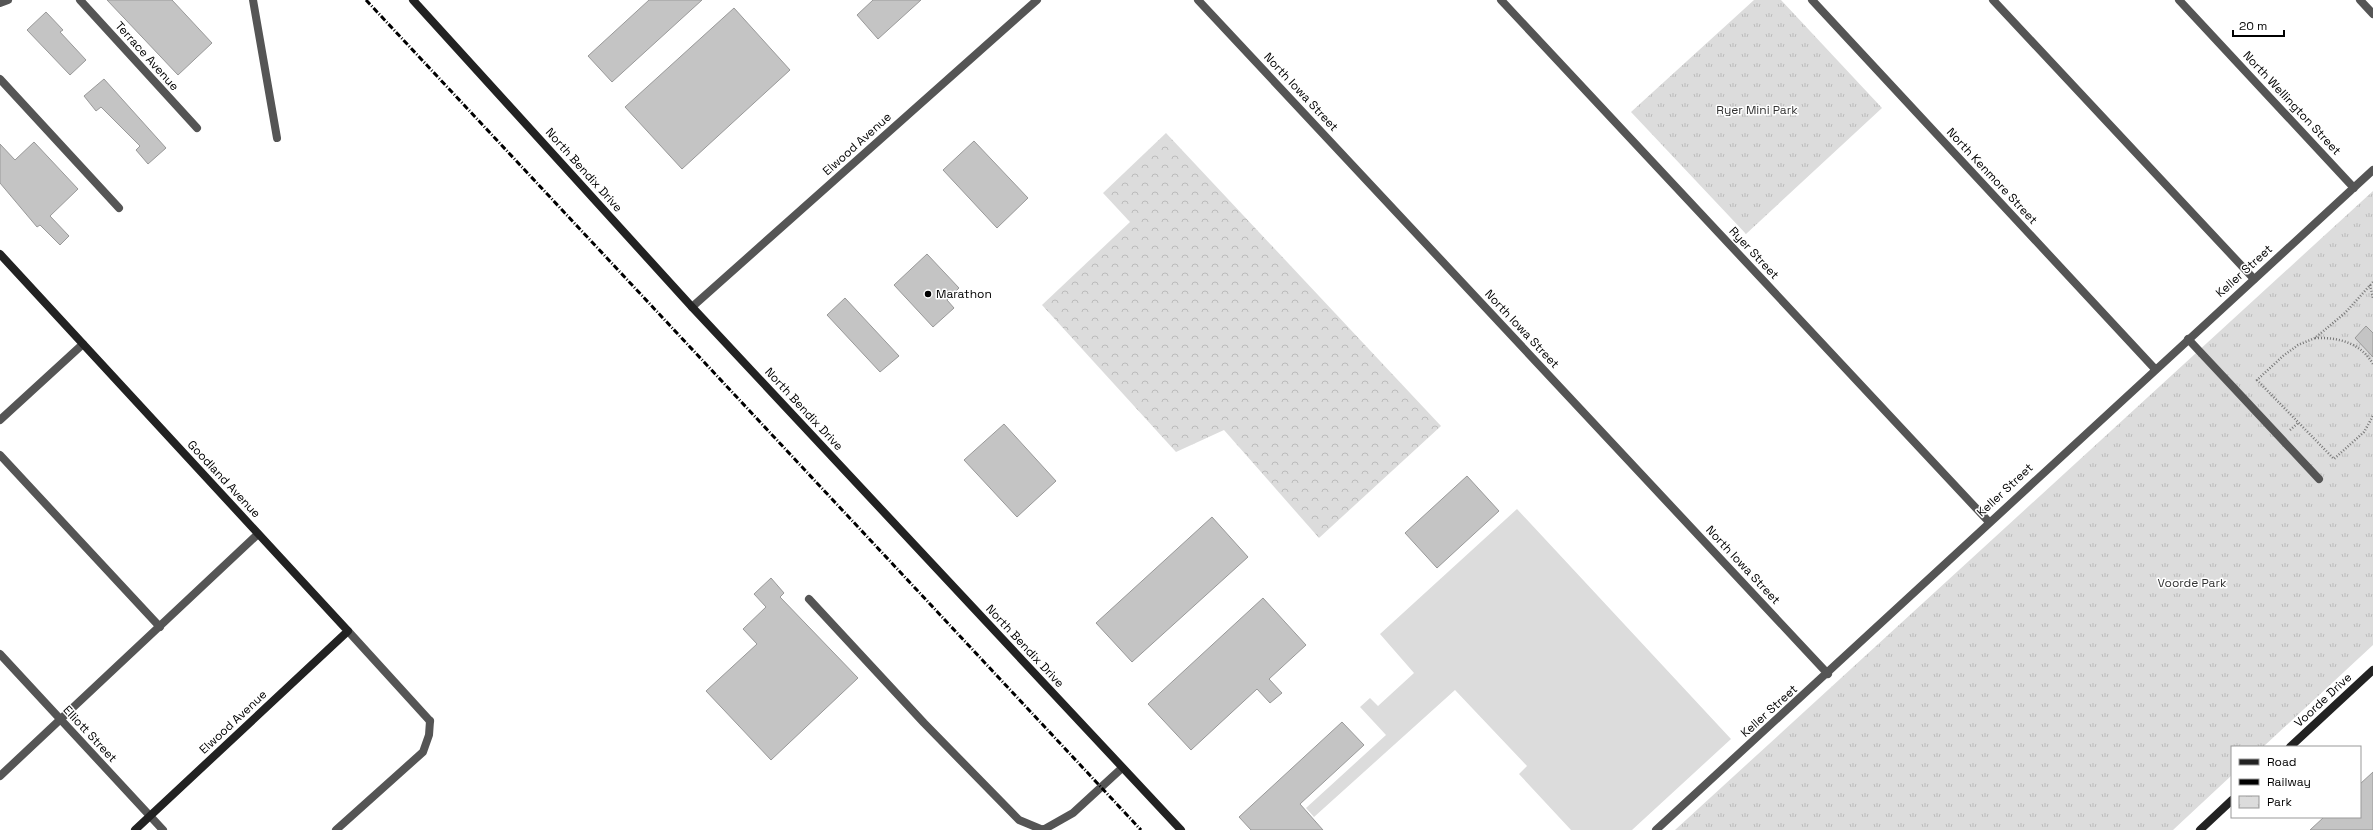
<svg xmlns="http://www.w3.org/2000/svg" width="2373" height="830" viewBox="0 0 2373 830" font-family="'Space Grotesk',sans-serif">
<defs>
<pattern id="forest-crowns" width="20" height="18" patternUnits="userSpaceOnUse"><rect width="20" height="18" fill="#dcdcdc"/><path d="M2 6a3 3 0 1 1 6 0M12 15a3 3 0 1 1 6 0" fill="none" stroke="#bbb"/></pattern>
<pattern id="park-tufts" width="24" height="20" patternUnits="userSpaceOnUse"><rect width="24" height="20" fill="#dcdcdc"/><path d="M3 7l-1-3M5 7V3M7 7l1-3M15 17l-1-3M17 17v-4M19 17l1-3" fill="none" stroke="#bbb"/></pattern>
</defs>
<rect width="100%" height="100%" fill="#fff"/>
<path fill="#dcdcdc" d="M1517,509l214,230 -99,91h-61l-52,-56 8,-8 -72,-76 -141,127 -8,-9 80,-73 -26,-28 10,-9 8,8 36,-33 -34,-39z"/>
<path fill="url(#forest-crowns)" d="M1166,133l275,293 -122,112 -95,-108 -48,22 -134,-147 88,-83 -27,-29z"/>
<path fill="url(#park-tufts)" d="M1754,0h27l101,108 -136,126 -115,-122z
M2373,191v454l-110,102h-31v28l-59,55h-498z"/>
<path fill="#c4c4c4" stroke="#999" d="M107,0h65l40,43 -34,32z
M649,0h53l-90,82 -24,-26z
M873,0h48l-43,39 -21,-24z
M734,8l56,62 -108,99 -57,-62z
M46,12l17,18 -3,2 26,28 -16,15 -43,-45z
M104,79l62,69 -18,16 -12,-14 4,-4 -39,-39 -5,4 -12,-15z
M974,141l54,57 -31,30 -54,-58z
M34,142l44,47 -28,27 19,20 -9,9 -20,-20 -3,2 -37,-44v-39l15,16z
M927,254l32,34 -12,12 7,8 -21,19 -39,-42z
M845,298l54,58 -19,16 -53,-57z
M2366,326l7,7v24l-18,-19z
M1004,424l52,57 -39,36 -53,-57z
M1467,476l32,35 -62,57 -32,-35z
M1212,517l36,40 -116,105 -36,-39z
M771,578l13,15 -4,4 78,81 -87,82 -65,-69 51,-47 -14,-15 23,-22 -12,-13z
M1263,598l43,47 -37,34 13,14 -12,10 -13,-14 -66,61 -43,-46z
M1342,722l22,23 -64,59 23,26h-72l-12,-13z
M2373,772v58h-63l14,-13h36v-33z"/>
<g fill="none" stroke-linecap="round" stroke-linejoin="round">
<path stroke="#777" stroke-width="2.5" stroke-dasharray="1 2" stroke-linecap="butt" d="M2373,282l-28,31 -30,25 -17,7 -15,11 -26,24 77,79 30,-27 9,-16
M2370,285l3,13
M2315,338c23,-1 46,5 58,26
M2290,430l9,-8"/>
<path stroke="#555" stroke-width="8" d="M253,0l24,138
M1993,0l261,279
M2360,0l13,14
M0,3l8,-3
M0,79l119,129
M2188,339l131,140
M0,455l160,172
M809,599l115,124 95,97 24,10
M0,776l258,-242
M336,830l87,-78 6,-17 1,-14
M1043,830l30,-17 49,-45"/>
<path stroke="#555" stroke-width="8" d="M80,0l117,128
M1198,0l630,674
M1501,0l488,522
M1812,0l343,369
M2179,0l175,188
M692,307l345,-307
M0,420l83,-76
M348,631l82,90
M0,654l163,176
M1656,830l717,-660"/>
<path stroke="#222" stroke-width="8" d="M413,0l279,307 489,523
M0,254l348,377 -213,199
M2290,747l83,-77
M2200,830l32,-30"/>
<path stroke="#000" stroke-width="3" stroke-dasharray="6 2 1 2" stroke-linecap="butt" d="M366,0l775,830"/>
</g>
<circle fill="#000" stroke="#fff" stroke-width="1.5" cx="928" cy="294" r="4"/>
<g text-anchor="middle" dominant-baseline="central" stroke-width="3" stroke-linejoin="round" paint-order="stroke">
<g font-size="12" fill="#000" stroke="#fff">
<text transform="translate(147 56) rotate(48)">Terrace Avenue</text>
<text transform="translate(1301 92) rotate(47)">North Iowa Street</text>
<text transform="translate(2292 103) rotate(47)">North Wellington Street</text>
<text transform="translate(857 144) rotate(-42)">Elwood Avenue</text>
<text transform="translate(584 170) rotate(48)">North Bendix Drive</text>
<text transform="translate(1992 176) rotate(47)">North Kenmore Street</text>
<text transform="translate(1754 253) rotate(47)">Ryer Street</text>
<text transform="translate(2244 271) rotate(-42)">Keller Street</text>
<text transform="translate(1522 329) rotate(47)">North Iowa Street</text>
<text transform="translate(804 409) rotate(47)">North Bendix Drive</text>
<text transform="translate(224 479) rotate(47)">Goodland Avenue</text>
<text transform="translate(2005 490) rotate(-43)">Keller Street</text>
<text transform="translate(1743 565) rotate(47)">North Iowa Street</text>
<text transform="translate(1025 646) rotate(47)">North Bendix Drive</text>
<text transform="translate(2323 700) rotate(-43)">Voorde Drive</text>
<text transform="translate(1769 711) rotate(-42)">Keller Street</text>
<text transform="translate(233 722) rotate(-43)">Elwood Avenue</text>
<text transform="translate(90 734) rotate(47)">Elliott Street</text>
</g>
<g font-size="12" fill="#333" stroke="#fff">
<text x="1757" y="110">Ryer Mini Park</text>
<text x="2192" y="583">Voorde Park</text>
</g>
<g font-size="12" fill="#000" stroke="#fff" text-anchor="start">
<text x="936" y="294">Marathon</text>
</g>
</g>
<rect x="2231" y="746" width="130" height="72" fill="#ffffff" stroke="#999999"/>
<rect x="2239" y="759" width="20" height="6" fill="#222222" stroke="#999999"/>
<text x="2267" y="766" font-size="12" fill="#000000">Road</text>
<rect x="2239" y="779" width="20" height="6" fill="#000000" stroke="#999999"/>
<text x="2267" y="786" font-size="12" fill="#000000">Railway</text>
<rect x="2239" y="796" width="20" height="12" fill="url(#park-tufts)" stroke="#999999"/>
<text x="2267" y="806" font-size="12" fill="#000000">Park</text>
<path d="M2233 30v6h51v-6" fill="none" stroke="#000000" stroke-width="2"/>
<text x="2239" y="30" font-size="12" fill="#000000" stroke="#ffffff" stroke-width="3" paint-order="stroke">20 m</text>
</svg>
